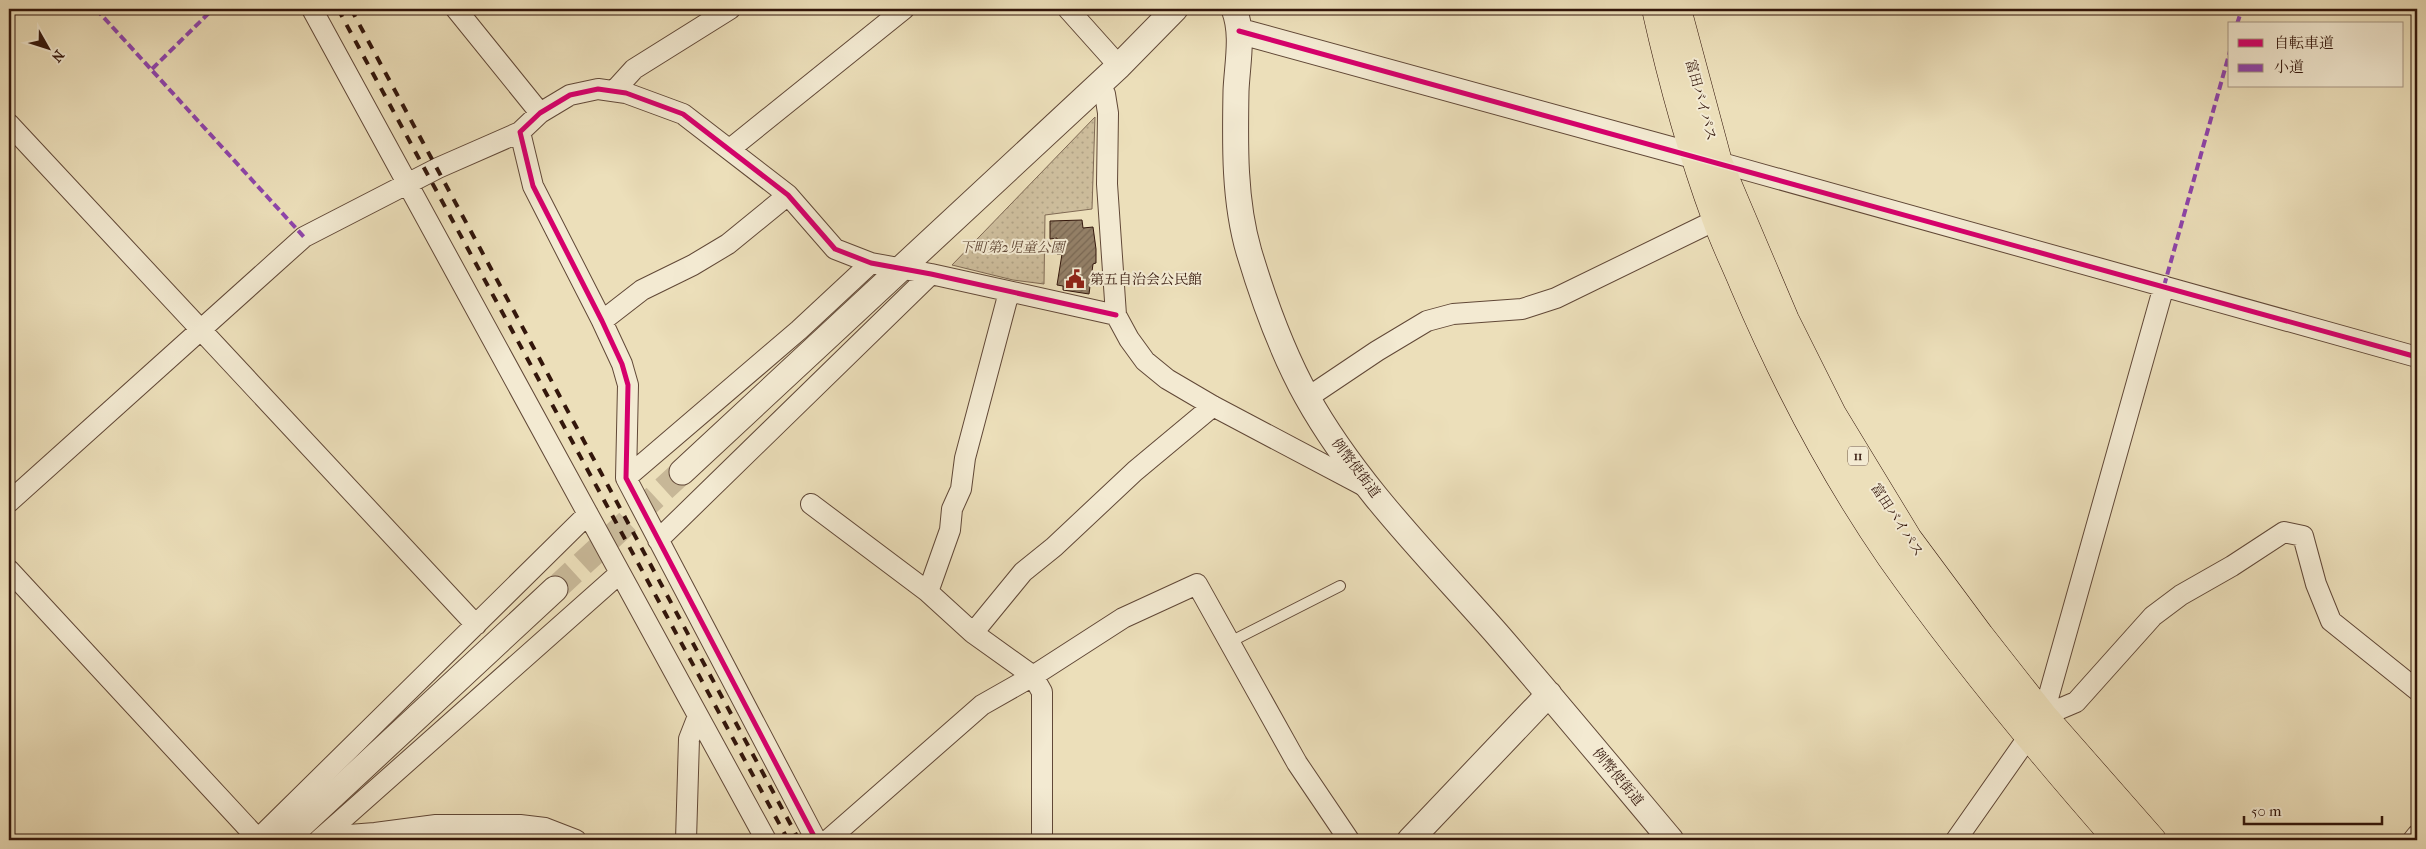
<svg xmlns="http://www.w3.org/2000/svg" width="2426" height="849" viewBox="0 0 2426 849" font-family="'IM FELL French Canon','Noto Serif JP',serif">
<defs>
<pattern id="park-dots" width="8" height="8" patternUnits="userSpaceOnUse" patternTransform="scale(1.25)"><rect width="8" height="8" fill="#cdbd9c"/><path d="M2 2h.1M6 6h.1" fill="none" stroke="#b0a285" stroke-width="1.8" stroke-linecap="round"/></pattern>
<pattern id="building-hatch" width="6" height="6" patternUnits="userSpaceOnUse" patternTransform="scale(1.25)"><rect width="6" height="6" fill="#937f66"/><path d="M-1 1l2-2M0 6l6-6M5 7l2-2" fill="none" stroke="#796752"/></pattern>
</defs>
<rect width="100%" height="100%" fill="#ecdfba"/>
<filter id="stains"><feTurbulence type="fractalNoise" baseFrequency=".004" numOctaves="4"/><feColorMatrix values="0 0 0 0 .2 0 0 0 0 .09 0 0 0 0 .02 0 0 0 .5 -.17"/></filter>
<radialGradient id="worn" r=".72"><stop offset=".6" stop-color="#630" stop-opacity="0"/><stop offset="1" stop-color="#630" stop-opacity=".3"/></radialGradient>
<path fill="url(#park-dots)" stroke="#806a54" d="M1095,117l-3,92 -47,6 -1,69 -31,-4 -61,-15z"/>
<path fill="url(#building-hatch)" stroke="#33160b" d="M1082,220l1,8 10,-1 3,22v14l-3,1 -4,30 -26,-4v-4l-6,-1 5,-31h-5v-16l-7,1v-18z"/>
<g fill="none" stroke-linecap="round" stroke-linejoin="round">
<path stroke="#c7b797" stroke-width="25" stroke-dasharray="25 12" stroke-linecap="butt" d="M555,589l127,-117"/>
<g stroke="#614837" stroke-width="12">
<path id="service" d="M1230,642l110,-56"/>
</g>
<g stroke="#614837" stroke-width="22">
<path id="minor" d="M312,9l454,831
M456,9l84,104
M1068,9l51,57
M1100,85l5,9 3,19 -1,71 9,131 13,24 16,22 22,18 46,27 155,82
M614,91l20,-22 96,-60
M9,124l467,501
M730,149l174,-140
M1718,162l699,195
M602,321l40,-31 51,-25 35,-21 60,-49
M1307,398l70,-47 50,-30 26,-7 69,-5 34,-11 160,-78
M626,478l173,-148 72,-67
M9,502l295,-265 134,-69 82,-36
M811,504l117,88 45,41
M658,540l273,-266
M9,570l249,269
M928,592l22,-62 2,-21 9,-20 4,-31 44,-166
M2043,716l33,-14 77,-86 28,-21 51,-29 52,-34 19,4 13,48 15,37 86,69
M323,837l52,-4 61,-8h84l25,3 31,12
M257,840l331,-326
M319,840l301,-267
M686,840l3,-101 9,-23
M816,840l-190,-362 2,-93 -6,-21 -20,-43 -69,-135 -13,-54 20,-19 30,-18 28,-6 28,4 57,21 105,81 47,54 36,14 60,11 185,41
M828,840l154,-135 51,-29 90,-58 74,-34 100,179 52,77
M1042,840v-148l-9,-16 -60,-43 50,-61 31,-25 81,-76 78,-65
M1956,840l87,-124 121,-430
M2413,840l4,-5"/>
</g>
<g stroke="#614837" stroke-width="27">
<path id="tertiary" d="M1234,9c10,25 3,56 2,82 -1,53 -2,110 13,161 15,50 33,100 58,145 49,88 124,162 190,237 59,68 116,137 174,206
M1239,31l474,130
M682,472l437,-406 56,-57
M285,840l270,-251
M1410,840l139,-146"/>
</g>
<g stroke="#33160b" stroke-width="29">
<path id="primary" d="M1656,9c16,71 35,141 60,209 8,23 19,45 28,67 40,94 89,188 147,272 70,99 147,192 227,283
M1677,9l41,153 67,158 47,94 76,125 72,97 63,80 109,124"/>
</g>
<use href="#service" stroke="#f3ead2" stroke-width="10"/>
<use href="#minor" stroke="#f3ead2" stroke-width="20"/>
<use href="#tertiary" stroke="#f3ead2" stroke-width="25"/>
<use href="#primary" stroke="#ecdfba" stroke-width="28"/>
<path stroke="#33160b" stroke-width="4" stroke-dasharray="9 9" stroke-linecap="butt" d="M338,9l450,831
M351,9l448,831"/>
<path stroke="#8e44ad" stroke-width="4" stroke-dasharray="8 4" stroke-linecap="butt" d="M96,9l208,228
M9,12l3,-3
M2237,24l5,-15
M152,69l61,-60
M2164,286l66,-235"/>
<g stroke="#f3ead2" stroke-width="8">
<path id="cycleway" d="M1239,31l1178,326
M816,840l-190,-362 2,-93 -6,-21 -20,-43 -69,-135 -13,-54 20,-19 30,-18 28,-6 28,4 57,21 105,81 47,54 36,14 60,11 185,41"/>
</g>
<use href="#cycleway" stroke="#d6006c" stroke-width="5"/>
</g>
<defs>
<g id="civic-bare" transform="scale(1.5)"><path d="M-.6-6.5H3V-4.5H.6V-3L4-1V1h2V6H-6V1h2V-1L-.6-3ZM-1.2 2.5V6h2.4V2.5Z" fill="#8f2418" stroke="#f3ead2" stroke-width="2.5" paint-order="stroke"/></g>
</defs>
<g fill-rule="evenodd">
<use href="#civic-bare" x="1075" y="279"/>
</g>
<g text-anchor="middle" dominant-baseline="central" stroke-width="4" stroke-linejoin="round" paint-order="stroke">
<rect fill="#f3ead2" stroke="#6d5647" stroke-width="1" x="1848" y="446.5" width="20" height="19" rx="4"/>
<g font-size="12" font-weight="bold" fill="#33160b">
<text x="1858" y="456">11</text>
</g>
<g font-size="14" fill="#33160b" stroke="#f3ead2">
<text transform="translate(1701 100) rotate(75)">富田バイパス</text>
<text transform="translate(1356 468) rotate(53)">例幣使街道</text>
<text transform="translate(1897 520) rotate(57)">富田バイパス</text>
<text transform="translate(1618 777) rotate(50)">例幣使街道</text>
</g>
<g font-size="14" font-style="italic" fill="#614836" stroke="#f3ead2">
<text x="1012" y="247">下町第2児童公園</text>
</g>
<g font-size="14" fill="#33160b" stroke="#f3ead2" text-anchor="start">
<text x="1090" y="279">第五自治会公民館</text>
</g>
</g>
<rect width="2426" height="849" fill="none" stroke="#ecdfba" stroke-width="30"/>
<rect x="10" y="10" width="2406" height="829" fill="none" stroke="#33160b" stroke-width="2.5"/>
<rect x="15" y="15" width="2396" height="819" fill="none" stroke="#33160b"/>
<rect x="2228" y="22" width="175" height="65" fill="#f3ead2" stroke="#a69582"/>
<rect x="2238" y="39" width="25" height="8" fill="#d6006c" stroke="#a69582"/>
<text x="2274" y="48" font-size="15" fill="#33160b">自転車道</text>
<rect x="2238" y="64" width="25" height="8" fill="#8e44ad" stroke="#a69582"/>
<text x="2274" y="72" font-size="15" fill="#33160b">小道</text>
<g transform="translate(48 48) rotate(129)" stroke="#f3ead2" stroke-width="4" paint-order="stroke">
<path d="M0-4L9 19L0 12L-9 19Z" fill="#33160b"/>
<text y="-8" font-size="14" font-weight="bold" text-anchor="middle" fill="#33160b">N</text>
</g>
<path d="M2244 816v8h138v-8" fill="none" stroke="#33160b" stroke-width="2.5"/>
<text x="2251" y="816" font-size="15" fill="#33160b" stroke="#f3ead2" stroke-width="4" paint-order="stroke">50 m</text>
<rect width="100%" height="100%" filter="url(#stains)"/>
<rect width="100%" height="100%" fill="url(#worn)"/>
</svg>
